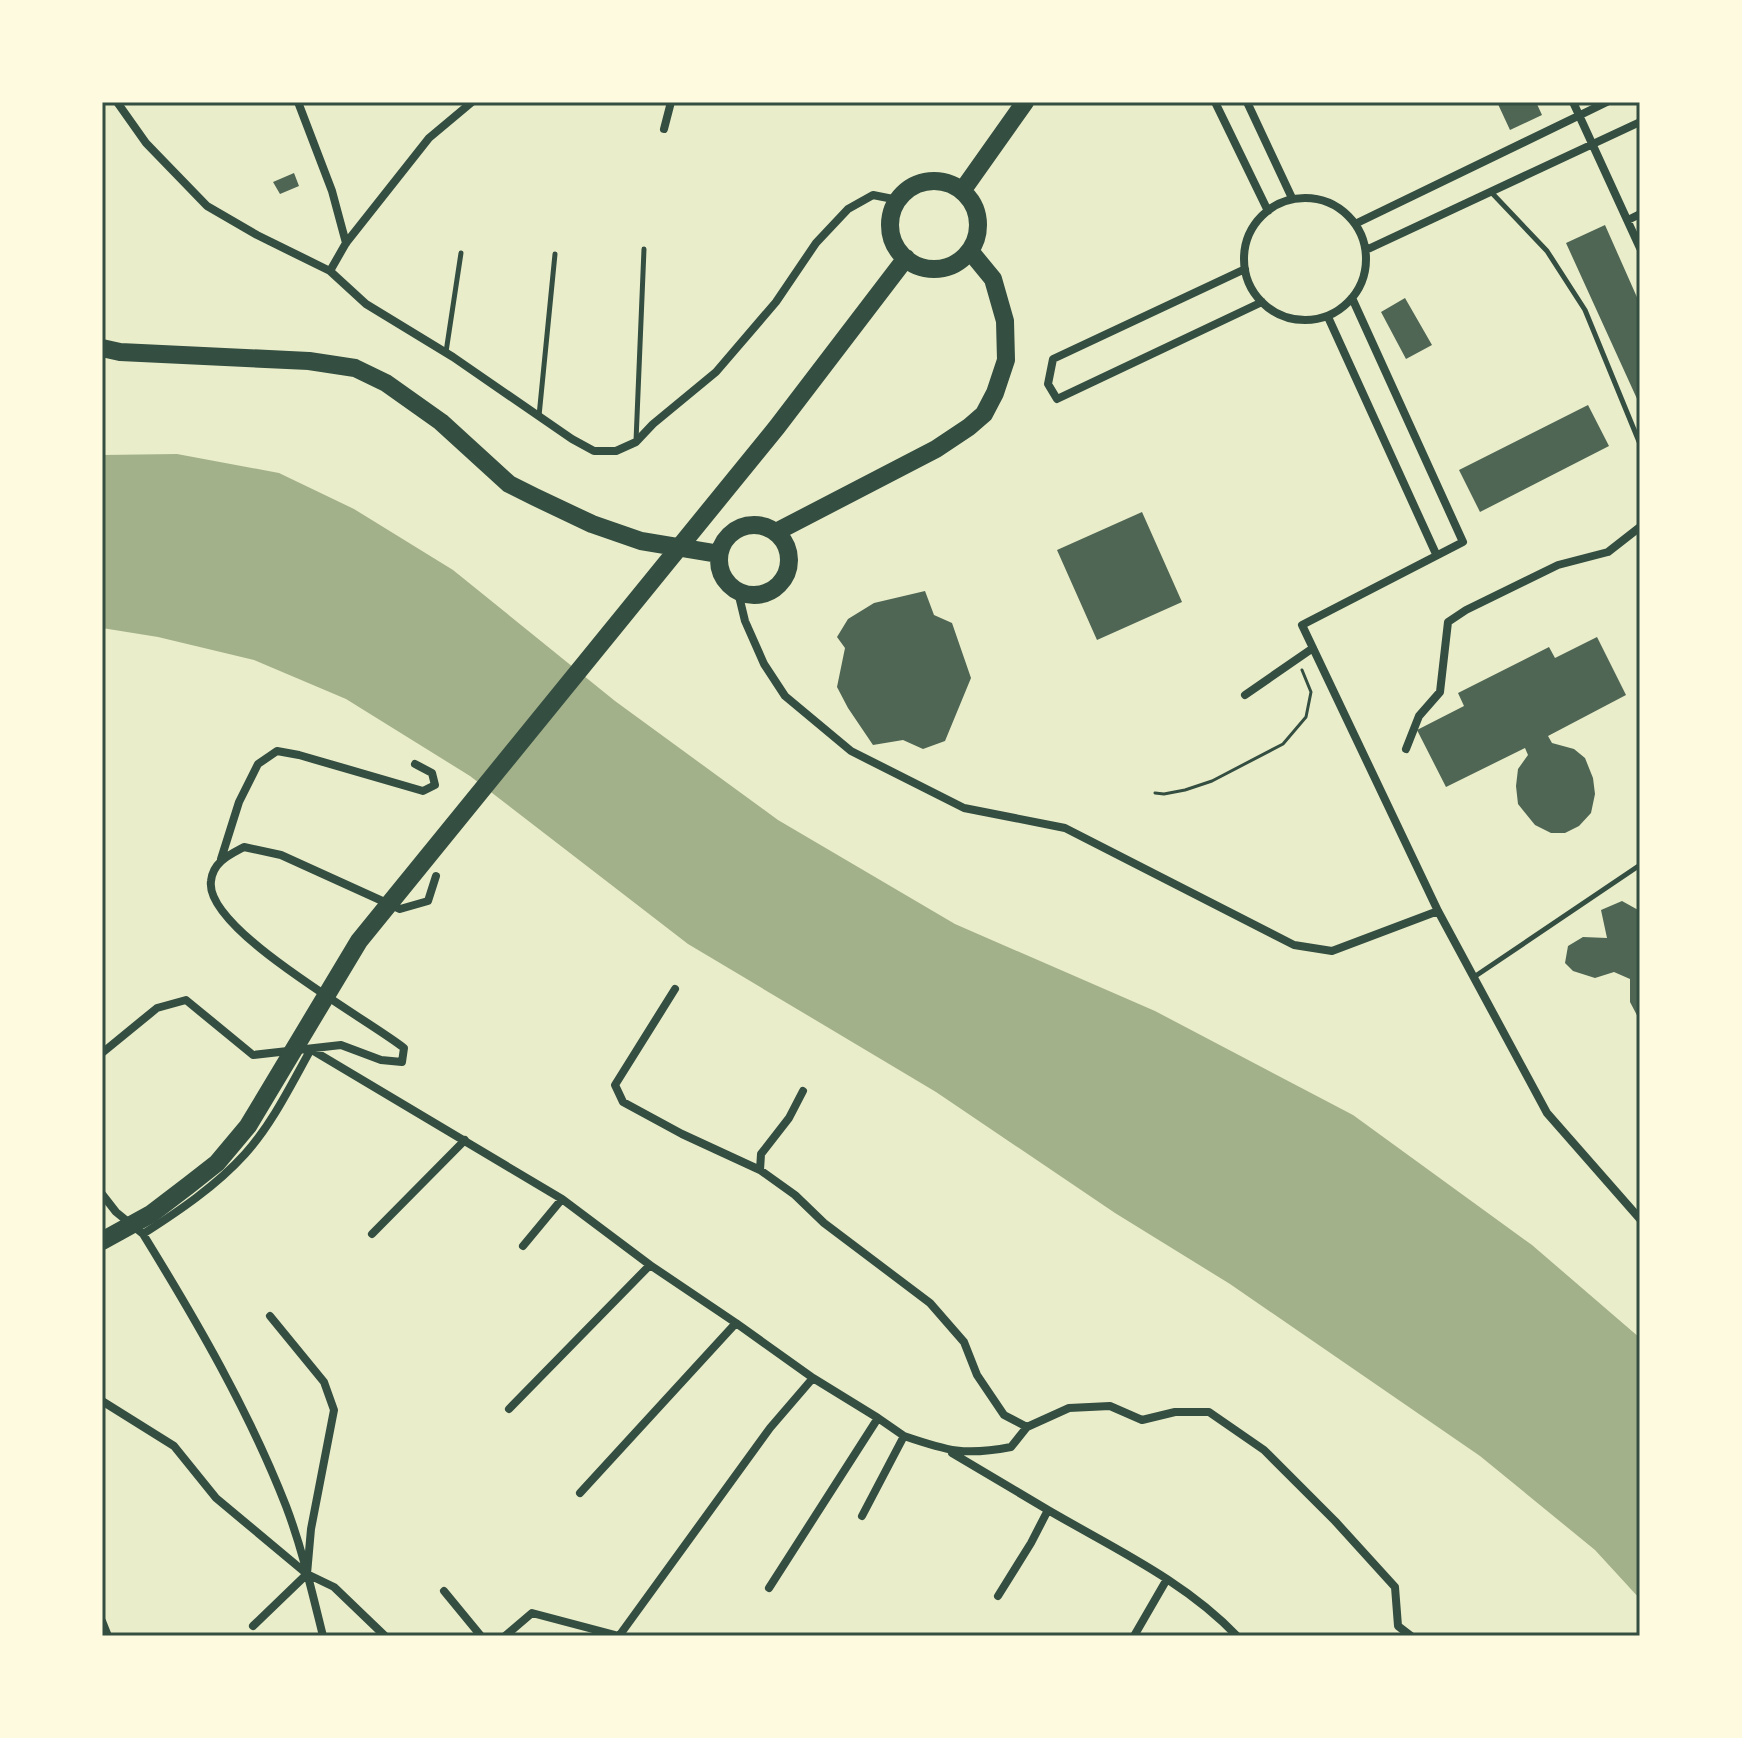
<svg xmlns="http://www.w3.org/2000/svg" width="1742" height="1738" viewBox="0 0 1742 1738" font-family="Manrope,sans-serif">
<rect width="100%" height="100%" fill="#e9edc9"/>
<path fill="#a3b18a" d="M177,454l102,19 75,36 99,61 162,131 163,119 177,104 200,87 198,104 179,130 108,93v261l-45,-49 -115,-94 -250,-172 -115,-71 -179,-121 -248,-148 -218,-168 -124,-77 -92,-39 -96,-23 -56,-9v-173z"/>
<path fill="#4f6655" d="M1497,102h39l6,13 -32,15z
M294,173l5,13 -19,8 -7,-12z
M1605,225l35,79v96l-2,1 -72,-158z
M1405,298l27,47 -26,14 -25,-47z
M1588,405l21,41 -129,66 -21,-42z
M1142,512l40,90 -85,38 -40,-90z
M925,591l9,24 18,8 19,55 -26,63 -22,8 -20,-9 -30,5 -25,-37 -11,-21 8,-39 -8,-11 11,-18 26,-16z
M1597,637l29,58 -78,41 4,7 22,6 11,9 8,20 2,16 -4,19 -12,13 -14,7h-14l-16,-8 -17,-21 -2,-18 2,-17 10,-14 -3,-7 -79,39 -29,-57 47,-24 -6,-13 91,-46 6,11z
M1622,901l18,10v110l-10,-19v-23l-16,-7 -19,6 -22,-7 -8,-8 3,-17 15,-9 24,1 -6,-28z"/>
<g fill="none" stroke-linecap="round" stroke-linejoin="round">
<path stroke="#344e41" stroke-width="3" d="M1155,793l9,1 21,-4 27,-9 71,-37 23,-27 5,-25 -9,-22"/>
<path stroke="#344e41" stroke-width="5" d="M1491,192l56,59 38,59 55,134
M446,352l15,-99
M539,416l16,-162
M636,441l8,-192
M1474,977l166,-112"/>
<path stroke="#344e41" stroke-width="8" d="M117,102l29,41 61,63 50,29 73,36 36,33 87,53 119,82 22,12h22l20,-9 17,-18 63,-52 60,-70 40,-59 32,-34 25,-14 25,5
M298,102l34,89 14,52
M1215,102l53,109
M1247,102l45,96
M1573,102l67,146
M664,129l7,-27
M1244 259a61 61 0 1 1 122 0a61 61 0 1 1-122 0Z
M1628,220l12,-6
M1355,224l252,-122
M1366,250l274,-128
M1245,269l-192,90 -5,25 9,15 205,-97
M330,271l16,-28 83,-105 43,-36
M1352,298l111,244 -161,83 136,286 109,202 93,106
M1328,317l108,237
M738,592l7,29 19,43 21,32 66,55 113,57 101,20 229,117 38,6 106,-40
M1245,695l68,-47
M1406,749l13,-33 21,-24 8,-70 18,-12 92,-45 50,-13 32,-25
M221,859l18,-57 19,-38 19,-13 22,4 124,36 12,-6 -3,-12 -17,-9
M675,989l-60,96 8,17 59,32 78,36
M312,1050l250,149
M102,1053l55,-45 29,-8 67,55 88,-10 40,15 21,2 2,-14c-36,-29 -200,-118 -193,-167 2,-19 18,-26 33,-34l37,8 119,54 28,-8 8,-25
M803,1091l-14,27 -28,36 -1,16 35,25 29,28 106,80 34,39 13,33 27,40 23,12
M102,1194l14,18 27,22c36,-23 73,-48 102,-80 27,-30 46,-69 66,-105
M143,1234c53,86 106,177 143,272 16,42 26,86 37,130
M372,1234l93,-94
M523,1246l39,-47 88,66
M102,1401l72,45 42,52 91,76 27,13 51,49
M509,1409l141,-144 86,58
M904,1436c44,15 60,20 107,11l16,-20 42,-19 41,-2 32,14 33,-8h34l55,38 71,71 60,66 3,39 13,10
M952,1453l96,57 -17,33 -33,53
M1048,1510c65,38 137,71 189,126
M862,1516l42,-80 -26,-18
M769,1588l109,-170 -65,-40
M444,1591l37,45
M102,1621l6,15
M253,1626l54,-52 4,-45 23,-119 -10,-28 -54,-66
M505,1636l27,-23 87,23 151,-208 43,-50 -77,-55 -156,170
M1134,1636l33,-57"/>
<path stroke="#344e41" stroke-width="18" d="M890 225a44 44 0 1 1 88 0a44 44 0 1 1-88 0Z
M962,191l63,-89
M102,348l18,4 189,9 46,7 31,15 55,39 68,62 26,13 57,27 49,17 78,13
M719 560a35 35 0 1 1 70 0a35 35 0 1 1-70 0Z
M776,532l160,-83 33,-22 15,-13 11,-21 11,-33 -1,-39 -12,-42 -23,-28
M102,1241l49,-27 38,-29 28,-22 31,-37 111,-185 418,-514 129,-169"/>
</g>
<rect width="1742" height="1738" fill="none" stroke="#fefae0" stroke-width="208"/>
<rect x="104" y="104" width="1534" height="1530" fill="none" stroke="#344e41" stroke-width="3"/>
</svg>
